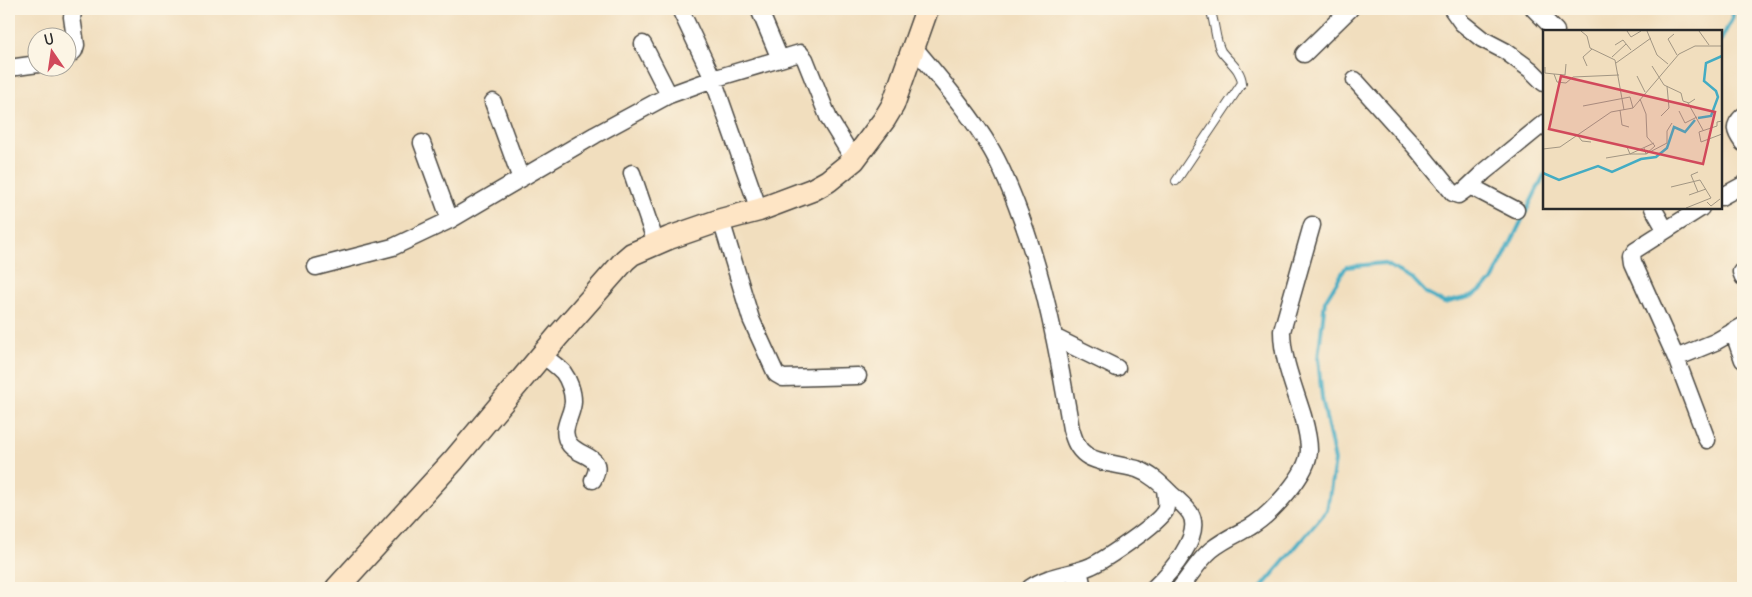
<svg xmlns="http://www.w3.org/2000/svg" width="1752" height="597" viewBox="0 0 1752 597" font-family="Delius,sans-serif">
<rect width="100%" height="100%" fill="#fcf5e5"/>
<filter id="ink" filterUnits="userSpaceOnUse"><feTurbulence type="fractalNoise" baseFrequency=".02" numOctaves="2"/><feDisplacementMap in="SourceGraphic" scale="10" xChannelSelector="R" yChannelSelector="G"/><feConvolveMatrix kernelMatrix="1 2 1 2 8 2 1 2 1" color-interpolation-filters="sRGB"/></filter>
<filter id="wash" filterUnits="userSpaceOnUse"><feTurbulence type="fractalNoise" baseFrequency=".0096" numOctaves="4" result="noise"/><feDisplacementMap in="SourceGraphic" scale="20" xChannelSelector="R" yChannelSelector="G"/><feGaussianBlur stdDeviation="1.12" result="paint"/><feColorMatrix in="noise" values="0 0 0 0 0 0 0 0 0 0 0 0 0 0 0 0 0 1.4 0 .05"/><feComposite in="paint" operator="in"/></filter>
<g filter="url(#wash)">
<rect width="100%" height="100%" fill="#f1debe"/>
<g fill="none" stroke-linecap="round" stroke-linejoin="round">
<path stroke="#44acc3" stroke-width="4" d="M1721,40l11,-21 2,-10
M1261,588l66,-78 8,-49 -13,-63 -4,-40 7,-57 21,-34 37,-4 29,15 15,16 17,9 29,-7 19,-15 52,-106"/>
</g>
</g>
<g filter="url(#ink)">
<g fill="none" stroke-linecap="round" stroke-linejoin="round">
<g stroke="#494641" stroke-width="10">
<path id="lane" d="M1176,181l66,-98c-1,-14 -13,-21 -21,-32 -6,-10 -6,-30 -11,-42"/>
</g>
<g stroke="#494641" stroke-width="19">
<path id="street" d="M680,9l33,70 46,131
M759,9l21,50
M1452,9l10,14 20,16 23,12 26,19 13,13
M1534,9l22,22
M643,44l26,51
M913,46c27,33 56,66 78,103 10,17 18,37 25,55 29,74 42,148 55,225 3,10 6,20 15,26 10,8 38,10 51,14 14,5 24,15 34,25 6,5 14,12 19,19 14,22 -21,61 -36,75
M1304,54l46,-45
M68,56l6,-5 2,-6 -4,-28 2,-8
M9,68l29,-4
M1355,80l62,69 36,44 5,2 7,-5 19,-18 60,-49
M493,102l28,77
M1743,116c-11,10 -8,16 0,27
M422,143l28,77
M632,173l24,70
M1470,186l46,24
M1721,197l22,-12
M1653,208l12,21
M1701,208l-66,42 -3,5 1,7 43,96 39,-16 28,-16
M721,220l30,99 25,55 7,4 75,-2
M316,267l77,-20 57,-27 145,-85 74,-40 44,-16 87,-26 5,6 24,60 25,41
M1741,272l2,5
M1733,331l10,29
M1054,337l63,31
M542,355c7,5 15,11 21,17 6,8 10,20 10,29 0,15 -15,29 -3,44 11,13 36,10 23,35
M1676,358l31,82
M1079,570l4,18
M1030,588c18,-13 40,-13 61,-22 15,-7 67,-42 74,-55 3,-7 0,-16 0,-23
M1180,588c10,-12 19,-28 31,-38 12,-10 26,-16 39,-23 20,-12 59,-53 59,-77 0,-11 -3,-23 -6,-34 -8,-27 -21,-56 -21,-85l30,-106"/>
</g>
<g stroke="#494641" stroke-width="25">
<path id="secondary" d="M337,588l117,-128 104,-124 67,-76 7,-6 37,-16 52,-18 38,-10 53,-20 16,-9 26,-21 30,-40 9,-15 34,-96"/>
</g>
<use href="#lane" stroke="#fff" stroke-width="8"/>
<use href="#street" stroke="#fff" stroke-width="16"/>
<use href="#secondary" stroke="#fee5c5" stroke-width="22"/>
</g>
</g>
<g transform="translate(1543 30)">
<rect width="179" height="179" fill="#f1debe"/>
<path fill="none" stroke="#44acc3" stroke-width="2.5" d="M155,88l13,-2 7,-19 -2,-6 -12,-10 2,-18 16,-7M0,143l16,7 39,-14 14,6 29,-13 15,-2 11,-9 7,-21 11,5 10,-12"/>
<path fill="none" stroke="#a29683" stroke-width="1" d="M38,1l6,5 3,12 25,12 9,50M84,1l4,6 10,-6M104,1l10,24 11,9M156,1l10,14M131,4l-6,5 9,16M72,15l8,-5 8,10M69,27l14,-13M73,33l35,-25M44,36l-4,-9 9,-8M109,36l12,19 17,8 2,8 6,2 6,-4M2,37v6l9,1 3,8 9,1 7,-6 46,-2M11,44l11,1 1,-11M94,46l8,16M97,69l6,15 1,23 8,9 -9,8 21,-11v-12l5,-8M145,73l15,27M40,76l47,-9 3,11M77,80l2,15 7,2M136,81l6,12 12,-6M118,86l8,-8 -2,-22M179,91l-5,1v4l-18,6 2,10 21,-8M35,106l4,5 9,1M101,118l2,6h-16l24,-11M0,119l17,-2 51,-35 22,-4 46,-54 16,-8h27M63,128l24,-4 -3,-7M128,157l29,-7 11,18 -25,10M155,162l-7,-17 7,-3M146,165l17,-6M164,172l4,4 9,-7"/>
<path fill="#d1495b" fill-opacity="0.15" stroke="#d1495b" stroke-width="2.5" d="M18,46l154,36 -12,52 -154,-35z"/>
<rect width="179" height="179" fill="none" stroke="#2b2b2b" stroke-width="2.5"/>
</g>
<rect width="1752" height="597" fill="none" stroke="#fcf5e5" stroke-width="30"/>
<g transform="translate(52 52) rotate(347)"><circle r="24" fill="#fcf5e5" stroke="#a8a49b"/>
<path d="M0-4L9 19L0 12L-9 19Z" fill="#d1495b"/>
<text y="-8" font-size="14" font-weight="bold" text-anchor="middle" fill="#2b2b2b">U</text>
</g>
</svg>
